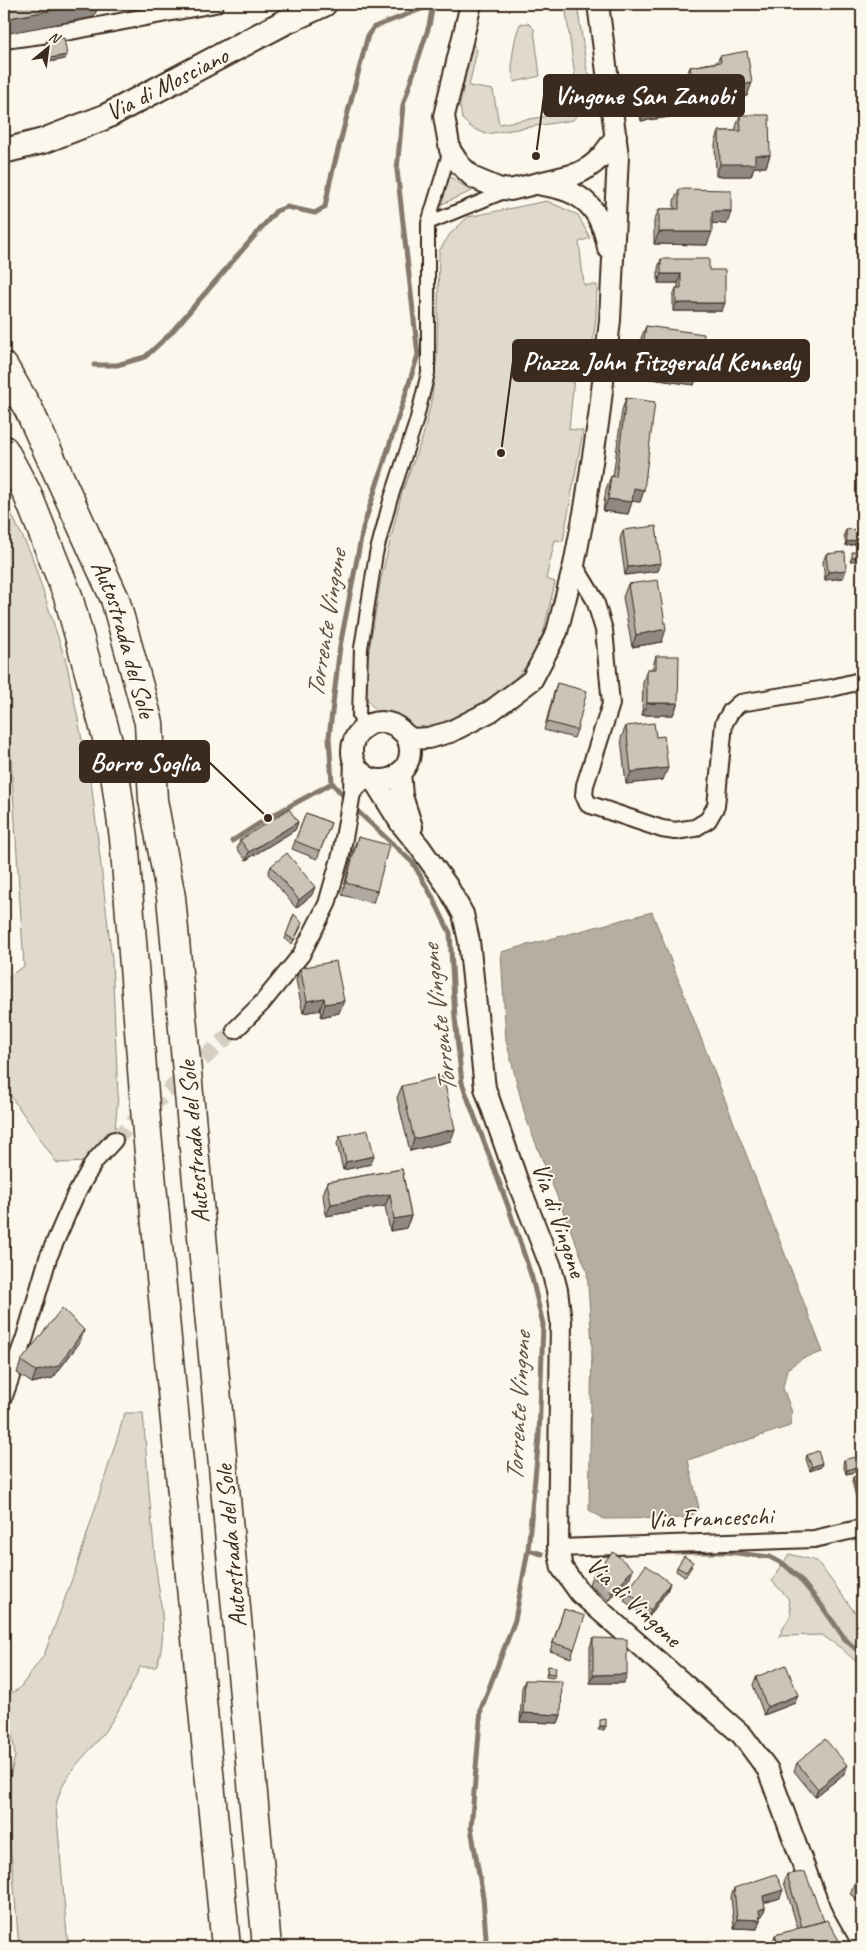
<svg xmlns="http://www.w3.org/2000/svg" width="866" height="1951" viewBox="0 0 866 1951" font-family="Caveat,sans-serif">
<rect width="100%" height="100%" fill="#fbf7ec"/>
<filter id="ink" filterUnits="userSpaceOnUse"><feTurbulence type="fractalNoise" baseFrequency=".02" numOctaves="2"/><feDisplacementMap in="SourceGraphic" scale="10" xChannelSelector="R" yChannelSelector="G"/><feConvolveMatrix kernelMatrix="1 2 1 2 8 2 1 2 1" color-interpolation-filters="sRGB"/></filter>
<g filter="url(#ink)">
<path fill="#dfd9ce" stroke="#8d8276" d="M565,4h12l10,67 5,5v16l-8,17 -11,11 -87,14 -14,-6 -10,-9 -2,-13 10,-58 4,-3 3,5 -8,36 24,4 6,34 62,-10 2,-23h14z
M528,23l6,6 6,47 -26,6c-5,-15 0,-44 6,-58z
M441,171l31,20 -37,16z
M547,201l31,14 12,23 -11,4 5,43h13l-1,32 -7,56 -15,5 -5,51 14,2 -20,110 -8,-1 -9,39 9,3 -10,44 -7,22 -15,22 -14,15 -57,37 -30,11 -9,-3 -18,-14 -17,-3 -13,-16 2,-35 14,-83 21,-87 21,-56 8,-33 6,-47 2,-105 11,-17 18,-17z
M4,499l27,55 36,111 25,124 20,171 6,135 -4,45 -20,22 -37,1 -53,-77v-106l20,-14 -16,-254 -4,2z
M125,1413h18c4,48 7,97 12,145 3,35 15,75 1,109h-16c-12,26 -24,52 -43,74 -19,24 -34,33 -41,65l12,141h-49l-13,-155 9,-36 -8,-61 12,-6 25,-34 34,-92z
M789,1554l28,7 45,61v45l-21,-19 -19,-13 -43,1 12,-22 -3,-16 -16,-17z"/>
<path fill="#b6aea2" stroke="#85796d" d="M652,912l171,440 -20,6 -16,11 -4,19 9,24 -2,14 -102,34 11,48 -9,10 -86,1 -15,-9 3,-166 -5,-73 -61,-152 -20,-79 -5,-88z"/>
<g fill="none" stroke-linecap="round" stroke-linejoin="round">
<path stroke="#85796d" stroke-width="5" d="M94,365h23l28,-8 25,-23 106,-123 11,-4 28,6 10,-6 5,-26 38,-146 6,-8 58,-22
M348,801l-16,-18 -3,-46 11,-91 23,-118 55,-173 -21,-185 6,-65 26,-79 4,-22
M353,807l60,56 20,35 17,35 5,85 7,65 46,123 24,72 11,46 -4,113 -11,113 -13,70 -34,89 -10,119 12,69 3,41 -3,9
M232,841l36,-23 64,-35
M528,1550l14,4
M662,1552h66l42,5 15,8 14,13 20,24 26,37 17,16
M590,1554l13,1 26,-2"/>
<path stroke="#d5cec3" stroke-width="16" stroke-dasharray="16 8" stroke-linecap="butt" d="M114,1140l121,-110"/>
<g stroke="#3b2a1e" stroke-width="16">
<path id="pedestrian" d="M428,223l81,-33
M364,728l-5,-12 2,-68 15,-94 14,-53 26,-79 12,-49v-150l22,-73"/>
</g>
<g stroke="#3b2a1e" stroke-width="20">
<path id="minor" d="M4,40l67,-9 144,-27
M574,565l21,35 9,30 7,74 -26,81 -1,10 4,9 74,25 13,2 20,-3 13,-8 8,-14 8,-83 7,-12 9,-8 92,-15 28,-7
M353,756l-1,37 16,-17
M235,1030l27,-27 39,-48 26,-51 14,-49 11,-62
M4,1396l21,-59 23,-79 27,-62 19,-34 20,-22
M558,1548l256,-9 48,-11"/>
</g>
<g stroke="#3b2a1e" stroke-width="24">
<path id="tertiary" d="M471,4l-27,112 6,34 10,15 14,13 24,10 12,2 66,-16c20,-8 29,-21 40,-38
M542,185c40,5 59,23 66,63
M352 751a29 29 0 1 1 58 0a29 29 0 1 1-58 0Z
M400,730l11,9 17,-1 22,-6 41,-21 41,-31 25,-48 17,-67 11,-57 14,-91 11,-97 8,-164 -20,-152
M400,772l2,24 10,31
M373,779l28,45 18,22 29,41 15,27 6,27 16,147 32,92 34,87 6,23 4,31 -3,227 4,20 18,25 162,142 26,35 54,145 18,32"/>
</g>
<g stroke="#3b2a1e" stroke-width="28">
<path id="secondary" d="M4,151l39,-10 62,-24 180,-95 39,-18"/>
</g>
<g stroke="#3b2a1e" stroke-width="31">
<g id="motorway">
<path id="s1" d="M4,367l25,43 86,189 34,124 4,77 18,97 96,1050"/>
<path d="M4,450l23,43 41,103 45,164 11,78 23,295 79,814"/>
</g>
</g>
<use href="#pedestrian" stroke="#fbf7ec" stroke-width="12"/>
<use href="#minor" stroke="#fbf7ec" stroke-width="16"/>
<use href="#tertiary" stroke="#fbf7ec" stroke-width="20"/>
<use href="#secondary" stroke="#fbf7ec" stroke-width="24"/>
<use href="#motorway" stroke="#fbf7ec" stroke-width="28"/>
</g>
<path fill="#afa99f" stroke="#3b2a1e" d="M47,40l18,19 -17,3 -3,-17z
M720,56l27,40 -57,9 -5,-26 5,-12 27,-5z
M639,82l34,27 -3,8 -29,4 -5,-30z
M740,115l30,40 -4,12h-12l-3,9h-35l-1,-32 4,-13h17v-4z
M679,189l52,22 -4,13 -15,-1 -5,22 -53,-1v-23l5,-12h15v-8z
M661,259l48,11 13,41h-49v-15l3,-8h2v-5h-20v-15z
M646,326l57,21v29l-6,-1 -3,10 -49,-7 1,-13 -8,-1 3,-26z
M626,398l18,92 -4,12 -8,-1 -4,13 -25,-3 3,-22 5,-13 2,1 9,-67z
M623,530l38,33 -3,8 -33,4 -5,-36z
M846,530l12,10 -2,4 -10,2 -2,-12z
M826,554l20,16 -3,8 -18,2 -2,-18z
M628,584l34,58 -30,5 -9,-50z
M656,656l22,47 -5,12h-31l1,-33 4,-13h5z
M557,683l20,47 -3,8 -30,-8 10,-38z
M626,726l30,11 7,43 -37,4 -5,-46z
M306,813l25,10 -14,36 -25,-10z
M298,822l-3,8 -49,30 -9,-11 3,-9z
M358,837l19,54 -4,12 -31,-8 11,-46z
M271,866l41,29 -16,13 -28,-34z
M294,914l7,13 -9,17 -7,-5z
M300,968l39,45 -18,4 -1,-7 -17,3 -7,-33z
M402,1086l49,55 -41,10 -13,-53z
M340,1136l31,28 -28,6 -6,-26z
M402,1169l9,47 -5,12 -16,3 -5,-25 -59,10 -3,-21 4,-13z
M84,1330l-4,12 -27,36 -21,5 -15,-10 4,-12z
M807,1455l14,12 -11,4 -4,-12z
M844,1460l11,12 -9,2 -3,-10z
M862,1475v25l-5,1 -5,-20 1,-4z
M692,1566l-7,11 -9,-6 1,-4z
M592,1576l38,1 -21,24 -20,-17z
M670,1583l-3,8 -19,27 -24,-17 3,-9z
M564,1609l10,40 -3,9 -21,-7z
M593,1638l31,45h-34v-36z
M548,1666l7,8 -2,4 -7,-1z
M756,1677l39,26 -31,12 -11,-30z
M525,1680l36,35 -3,8 -38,-1 2,-34z
M797,1763l47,11 -29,23 -21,-26z
M787,1874l53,68 -2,5h-67l4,-12 23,-6 -14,-47z
M862,1876v28l-12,-10 3,-8z
M734,1888l46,10 -16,5 1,5 -3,8 -2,1v3l-3,9 -23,-1 -3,-31z"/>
<path fill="#8f8982" stroke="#3b2a1e" d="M86,4h13l-5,13 -90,17v-15z
M67,55l-2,4 -17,3 2,-4z
M752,83l-5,13 -57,9 4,-12z
M673,109l-3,8 -29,4 3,-8z
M755,155h15l-4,12h-12l-3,9h-35l4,-12z
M712,211h19l-4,13 -19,-1z
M659,232h53l-5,13 -53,-1z
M661,274h20l-3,9h-20z
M676,303h49l-3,8h-49z
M642,352l9,1 -5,12 -8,-1z
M700,363l7,1 -4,12 -6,-1 -3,10 -49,-7 4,-12z
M634,488l10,2 -4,12 -11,-1z
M608,499l24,3 -4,12 -25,-3z
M858,540l-2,4 -10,2 1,-4z
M852,557h6l-2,4h-6z
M661,563l-3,8 -33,4 3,-8z
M846,570l-3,8 -18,2 3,-8z
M666,629l-4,13 -30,5 4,-12z
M647,703h31l-5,12h-31z
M668,768l-5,12 -37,4 5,-12z
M298,822l-3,8 -49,30 3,-8z
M315,887l-3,8 -16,13 3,-8z
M324,998l-4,12 -17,3 4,-12z
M344,1001l-5,12 -18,4 4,-13z
M455,1129l-4,12 -41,10 4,-12z
M374,1156l-3,8 -28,6 3,-8z
M390,1194l-5,12 -59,10 5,-12z
M411,1216l-5,12 -16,3 4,-12z
M84,1330l-4,12 -27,36 -21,5 4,-12z
M822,1463l-1,4 -11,4 2,-4z
M856,1467l-1,5 -9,2 1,-4z
M862,1496v4l-5,1 1,-4z
M633,1569l-3,8 -21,24 3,-8z
M670,1583l-3,8 -19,27 3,-8z
M627,1674l-3,9h-34l3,-8z
M798,1695l-3,8 -31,12 3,-8z
M523,1713l38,2 -3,8 -38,-1z
M600,1726h6l-2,4h-6z
M847,1765l-3,9 -29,23 3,-8z
M783,1890l-3,8 -20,6 3,-8z
M765,1908l-3,8 -6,2 3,-8z
M737,1919l23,1 -3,9 -23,-1z
M840,1942l-2,5h-13z"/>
<path fill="#ccc4b9" stroke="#3b2a1e" d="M4,4h82l-82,15z
M64,38l3,17 -17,3 -3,-18z
M747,51l5,32 -58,10 -4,-26 31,-5 -1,-6z
M740,115h29l1,40h-15v9h-35l-1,-33h22z
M679,189l52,1v21h-19v21h-53v-23h20z
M661,259h48v11h16v33h-49v-15h5v-14h-20z
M646,326l58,8 -1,13 6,1 -2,16 -7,-1 -2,9 -49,-6 2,-13 -9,-1z
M626,398l29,4 -11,88 -10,-2 -2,14 -24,-3 3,-23 5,1z
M656,526l5,37 -33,4 -5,-37z
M857,529l1,11 -11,2 -1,-12z
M845,552l1,18 -18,2 -2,-18z
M852,552h6v5h-6z
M658,580l8,49 -30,6 -8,-51z
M656,656h23l-1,47h-31v-34h9z
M557,683l30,8 -10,39 -30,-8z
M654,723l2,14 8,-1 4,32 -37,4 -5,-46z
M289,809l9,13 -49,30 -9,-12z
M306,813l25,10 -11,28 -25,-10z
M358,837l31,8 -12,46 -31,-8z
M287,853l28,34 -16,13 -28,-34z
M294,914l8,9 -8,17 -8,-5z
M336,961l8,40 -19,3 -1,-6 -17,3 -7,-33z
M443,1076l12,53 -41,10 -12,-53z
M368,1130l6,26 -28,6 -6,-26z
M402,1169l9,47 -17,3 -4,-25 -59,10 -4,-22z
M62,1308l22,22 -26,36 -22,5 -15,-10z
M818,1451l4,12 -10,4 -5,-12z
M854,1457l2,10 -9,3 -3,-10z
M862,1475v21l-4,1 -5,-20z
M613,1552l20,17 -21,24 -20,-17z
M684,1556l9,6 -7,10 -9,-5z
M646,1565l24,18 -19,27 -24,-18z
M564,1609l21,7 -11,33 -21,-6z
M593,1638l34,1v35l-34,1z
M786,1665l12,30 -31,12 -11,-30z
M548,1666l8,1 -1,7 -8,-1z
M525,1680l37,1 -1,34 -38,-2z
M606,1719v7h-6v-6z
M825,1739l22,26 -29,24 -21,-26z
M805,1872l19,49 -22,6 -15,-53z
M776,1874l7,16 -20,6 2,12 -6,2 1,10 -23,-1 -3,-31z
M862,1876v17l-9,-7z
M827,1920l13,22 -15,5h-46l-4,-12z"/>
</g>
<g text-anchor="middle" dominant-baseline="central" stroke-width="4" stroke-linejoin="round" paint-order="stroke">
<g font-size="25" fill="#3b2a1e" stroke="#fbf7ec">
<text transform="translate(167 84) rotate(-27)">Via di Mosciano</text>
<text stroke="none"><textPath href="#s1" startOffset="298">Autostrada del Sole</textPath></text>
<text transform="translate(194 1142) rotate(-95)">Autostrada del Sole</text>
<text transform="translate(559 1220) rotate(71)">Via di Vingone</text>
<text transform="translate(710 1518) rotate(-2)">Via Franceschi</text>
<text transform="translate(231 1546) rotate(-95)">Autostrada del Sole</text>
<text transform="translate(634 1602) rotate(43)">Via di Vingone</text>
</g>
<g font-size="26" font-style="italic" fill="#605246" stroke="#fbf7ec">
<text transform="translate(326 624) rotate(-81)">Torrente Vingone</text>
<text transform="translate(439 1019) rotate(-97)">Torrente Vingone</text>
<text transform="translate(518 1407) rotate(-87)">Torrente Vingone</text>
</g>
</g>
<path fill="none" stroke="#3b2a1e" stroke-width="2" d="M536 156L544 95M501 453L513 361M268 818L209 762"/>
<g fill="#3b2a1e" stroke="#fbf7ec" stroke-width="2">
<circle cx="536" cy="156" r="5"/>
<circle cx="501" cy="453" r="5"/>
<circle cx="268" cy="818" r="5"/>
</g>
<g fill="#3b2a1e" stroke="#3b2a1e" stroke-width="2">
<rect x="544" y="75" width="200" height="41" rx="5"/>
<rect x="513" y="340" width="296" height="41" rx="5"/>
<rect x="80" y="741" width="129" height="41" rx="5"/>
</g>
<g font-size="26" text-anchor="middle" font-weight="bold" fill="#fff">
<text x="644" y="104">Vingone San Zanobi</text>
<text x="661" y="370">Piazza John Fitzgerald Kennedy</text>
<text x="145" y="771">Borro Soglia</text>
</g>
<rect width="866" height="1951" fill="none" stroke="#fbf7ec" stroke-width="20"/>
<rect x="10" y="10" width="846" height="1931" fill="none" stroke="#3b2a1e" stroke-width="2" filter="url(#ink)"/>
<g transform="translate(48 48) rotate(29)" stroke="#fbf7ec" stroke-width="4" paint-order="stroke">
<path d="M0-4L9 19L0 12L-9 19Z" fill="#3b2a1e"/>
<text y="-8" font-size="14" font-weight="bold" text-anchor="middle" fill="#3b2a1e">N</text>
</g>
</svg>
